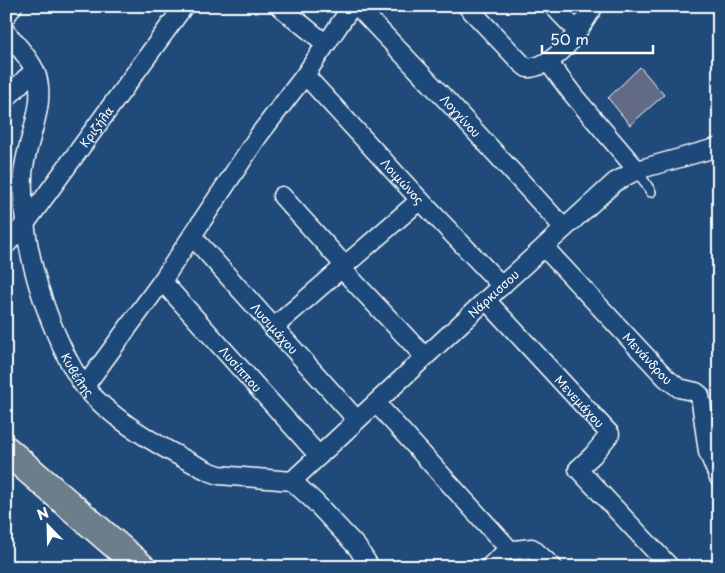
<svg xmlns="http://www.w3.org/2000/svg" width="725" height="573" viewBox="0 0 725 573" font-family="'Playpen Sans',sans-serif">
<rect width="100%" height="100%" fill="#1f4a7a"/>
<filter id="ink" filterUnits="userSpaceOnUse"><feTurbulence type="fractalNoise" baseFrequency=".02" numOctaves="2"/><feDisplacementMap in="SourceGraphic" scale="10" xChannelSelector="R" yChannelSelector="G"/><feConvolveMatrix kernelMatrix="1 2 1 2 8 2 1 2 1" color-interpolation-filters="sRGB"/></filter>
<g filter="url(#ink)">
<path fill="#626a85" stroke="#fff" d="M640,67l24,28 -34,30 -22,-27z"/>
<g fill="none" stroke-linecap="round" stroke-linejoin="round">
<g stroke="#fff" stroke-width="12">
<path id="lane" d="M637,170l14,22"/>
</g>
<g stroke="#fff" stroke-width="21">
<g id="street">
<path d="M279,6l47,38"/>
<path id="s1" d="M357,6l94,99 113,123"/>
<path d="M467,6l54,57 6,5h3c30,-4 49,-38 64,-62"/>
<path d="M553,6l24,25"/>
<path d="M6,16l7,-10"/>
<path id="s2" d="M6,32c10,12 23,25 29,39 14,32 -10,71 -12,104 -2,52 9,99 28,147 9,22 19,45 33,64 28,35 85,66 124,85l11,4 73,6 23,21 42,45 13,20"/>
<path d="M548,62l26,34 63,74"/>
<path id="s3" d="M305,75l115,125 82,86"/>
<path d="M6,99l20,-21 9,-7"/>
<path d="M282,196l63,70"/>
<path id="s4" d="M192,236l165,184"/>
<path id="s5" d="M6,245l19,-21 159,-218"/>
<path id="s6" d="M544,247l122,131 13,10 17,4 4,3 8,57 11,26"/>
<path d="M341,268l84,89"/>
<path id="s7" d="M162,281l157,175"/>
<path id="s8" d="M486,300l124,134 -17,21 -15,14 92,98"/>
<path d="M273,328l147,-128"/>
<path d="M85,386l77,-105 97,-146 46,-60 47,-69"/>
<path d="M376,403l133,146"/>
<path id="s9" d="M292,481l194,-181 129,-118 22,-12 82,-23"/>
<path d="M509,549l5,1 18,-2 21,19"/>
<path d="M489,567l20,-18"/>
</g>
</g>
<g stroke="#fff" stroke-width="31">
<path id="primary" d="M6,450l135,117"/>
</g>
<use href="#lane" stroke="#1f4a7a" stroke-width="9"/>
<use href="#street" stroke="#1f4a7a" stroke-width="18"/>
<use href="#primary" stroke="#6c7d8b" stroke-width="28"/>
</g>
</g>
<g text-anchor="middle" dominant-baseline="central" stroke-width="4.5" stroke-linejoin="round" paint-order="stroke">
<g font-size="12" fill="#fff" stroke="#1f4a7a">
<text stroke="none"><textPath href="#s1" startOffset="151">Λογγίνου</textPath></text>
<text stroke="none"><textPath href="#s5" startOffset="149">Κριζήλα</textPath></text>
<text stroke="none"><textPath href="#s3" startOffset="144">Λοιμώνος</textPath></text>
<text stroke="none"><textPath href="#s9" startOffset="275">Νάρκισσου</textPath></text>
<text stroke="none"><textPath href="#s4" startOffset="124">Λυσιμάχου</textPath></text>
<text stroke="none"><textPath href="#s6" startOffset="152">Μενάνδρου</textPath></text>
<text stroke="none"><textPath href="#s7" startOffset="118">Λυσίππου</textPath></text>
<text stroke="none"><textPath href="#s2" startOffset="365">Κυβέλης</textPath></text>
<text stroke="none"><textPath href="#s8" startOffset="138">Μενεμάχου</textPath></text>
</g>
</g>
<rect width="725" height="573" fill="none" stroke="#1f4a7a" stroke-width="25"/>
<rect x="12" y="12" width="700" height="548" fill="none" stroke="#fff" stroke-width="2" filter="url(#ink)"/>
<g transform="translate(48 526) rotate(337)" stroke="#1f4a7a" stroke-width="4" paint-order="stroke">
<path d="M0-4L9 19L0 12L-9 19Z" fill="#ffffff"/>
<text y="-8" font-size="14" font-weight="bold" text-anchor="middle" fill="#ffffff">N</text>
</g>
<path d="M542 45v8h111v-8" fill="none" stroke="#ffffff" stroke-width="2.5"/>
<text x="550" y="45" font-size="15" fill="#ffffff" stroke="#1f4a7a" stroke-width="4" paint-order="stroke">50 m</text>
</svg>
